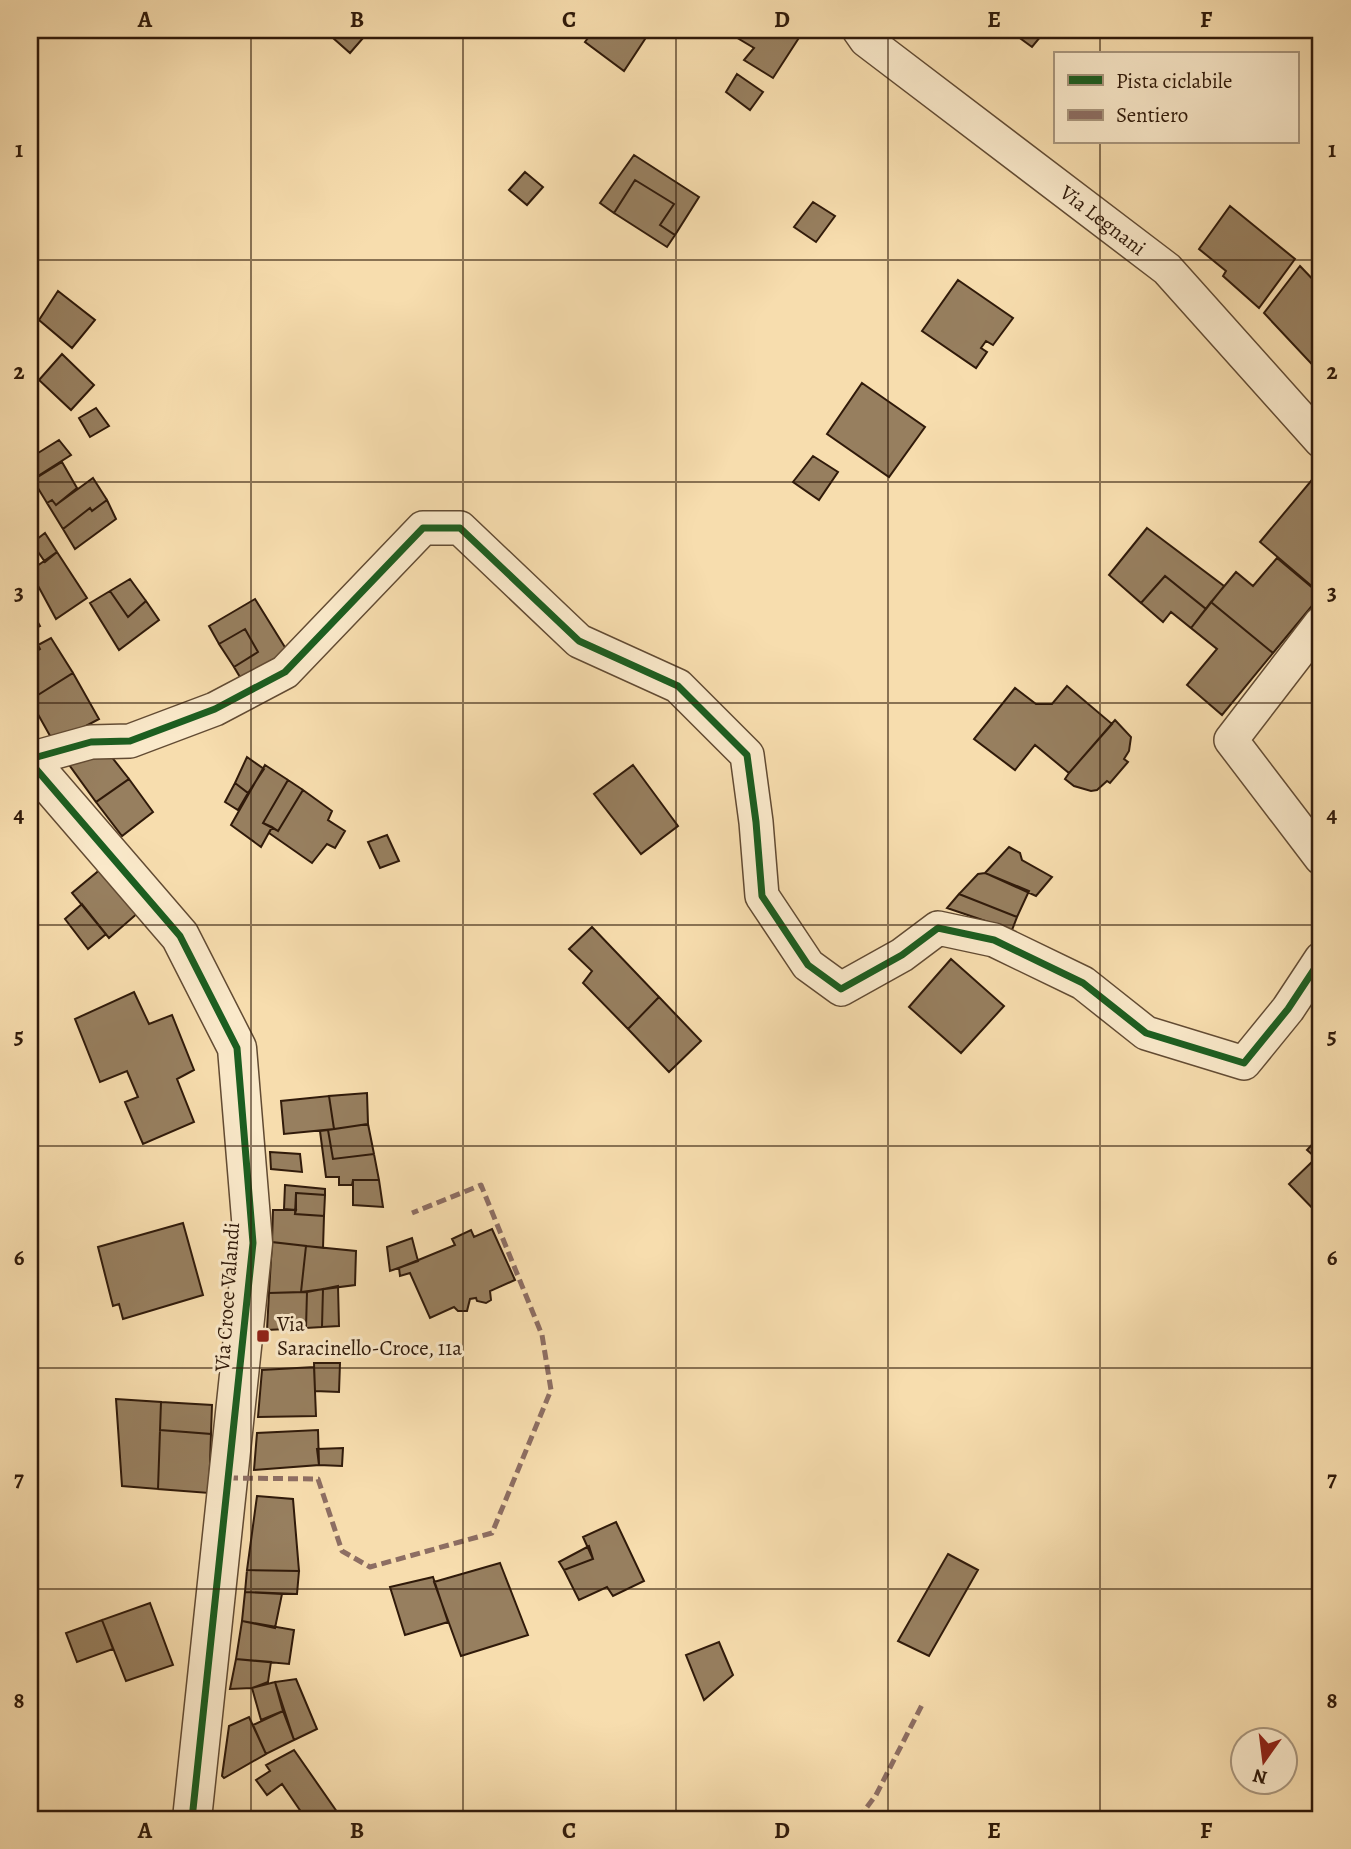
<svg xmlns="http://www.w3.org/2000/svg" width="1351" height="1849" viewBox="0 0 1351 1849" font-family="Alegreya,serif">
<rect width="100%" height="100%" fill="#f7ddae"/>
<filter id="stains"><feTurbulence type="fractalNoise" baseFrequency=".00286" numOctaves="4"/><feColorMatrix values="0 0 0 0 .2 0 0 0 0 .09 0 0 0 0 .02 0 0 0 .5 -.17"/></filter>
<radialGradient id="worn" r=".72"><stop offset=".6" stop-color="#630" stop-opacity="0"/><stop offset="1" stop-color="#630" stop-opacity=".3"/></radialGradient>
<path fill="#977f5f" stroke="#301a0a" stroke-width="2" d="M324,30h46l-20,23z
M594,30h44l9,6 -23,35 -39,-29z
M724,30h80l-31,48 -29,-18 10,-12z
M1009,30h37l-14,17z
M737,74l26,18 -13,18 -24,-18z
M634,155l65,42 -24,38 -15,-10 14,-21 -39,-24 -21,33 -14,-10z
M525,172l18,15 -16,18 -18,-15z
M635,180l39,24 -14,21 15,10 -8,12 -53,-34z
M813,202l22,14 -19,26 -22,-15z
M1230,206l65,53 -36,49 -36,-32 3,-5 -27,-22z
M1300,266l21,22v86l-57,-61z
M958,280l55,38 -20,27 -7,-4 -5,7 6,4 -11,16 -54,-37z
M58,291l37,29 -23,28 -33,-28z
M62,354l32,31 -23,25 -32,-30z
M862,383l63,44 -36,50 -62,-43z
M96,408l13,18 -19,11 -11,-19z
M59,440l12,15 -41,26v-23z
M813,456l25,16 -19,28 -26,-18z
M62,462l15,26 -21,17 -4,-5 -5,3 -14,-23z
M1316,475l5,6v113l-61,-52z
M93,478l14,22 -15,11 -2,-3 -27,21 -16,-26 5,-3 4,5z
M107,500l9,19 -41,30 -12,-20 27,-21 2,3z
M1147,528l77,58 -18,23 -41,-33 -24,27 -32,-28z
M45,533l12,19 -12,10 -13,-19z
M57,552l30,46 -31,21 -26,-48z
M1277,558l44,37 -48,58 -62,-51 25,-30 17,14z
M1165,576l41,33 -15,19 -20,-16 -8,10 -22,-19z
M130,579l16,22 -18,16 -18,-26z
M110,591l18,26 18,-16 13,19 -40,30 -29,-47z
M255,599l36,58 -45,30 -12,-20 24,-15 -13,-23 -26,15 -10,-18z
M1211,602l62,51 -51,62 -35,-30 30,-36 -26,-21z
M30,608l10,18 -10,5z
M245,629l13,23 -24,15 -15,-23z
M51,638l22,35 -43,27v-45l10,-6 -2,-4z
M73,673l26,46 -45,24 -24,-43z
M1067,686l45,38 -43,49 -34,-28 -20,25 -41,-31 41,-51 21,16h16z
M1115,720l16,17 -2,14 -5,8 4,3 -18,21 -3,-2 -10,9 -6,1 -17,-5 -9,-7 4,-6z
M107,751l22,28 -33,23 -29,-40z
M247,757l17,12 -16,24 -13,-10z
M265,765l23,15 -25,43 9,4 -11,20 -30,-22z
M633,765l45,61 -37,28 -47,-60z
M129,779l24,33 -31,24 -26,-34z
M288,780l15,10 -25,41 -15,-8z
M235,783l13,10 -10,17 -13,-8z
M303,790l29,21 -4,9 17,11 -10,17 -8,-4 -15,19 -43,-30 3,-6 6,4z
M387,835l12,26 -19,7 -12,-26z
M1009,847l11,6 2,7 30,17 -16,19 -51,-23z
M102,868l37,44 -30,26 -37,-45z
M985,873l44,18 -12,26 -58,-23 19,-20z
M959,894l58,23 -5,13 -65,-22z
M82,904l24,30 -18,15 -23,-30z
M592,927l67,70 -31,32 -45,-46 9,-12 -23,-22z
M951,959l53,47 -43,47 -52,-46z
M134,992l15,32 23,-9 22,55 -17,9 17,43 -51,22 -18,-42 13,-5 -11,-26 -27,11 -25,-63z
M659,997l42,44 -32,31 -41,-43z
M367,1093l1,31 -34,5 -5,-33z
M329,1096l5,33 -50,5 -3,-33z
M368,1124l6,30 -41,5 -5,-29z
M328,1130l5,29 41,-5 5,26h-26l-1,5h-13v-8h-13l-6,-46z
M1321,1135v82l-32,-33 27,-26 -9,-8z
M270,1152l30,2 2,18 -31,-3z
M353,1180h26l4,27 -30,-2z
M285,1185l40,4v6l-29,-2v17l-12,-1z
M296,1193l29,2 -1,21 -29,-2z
M273,1210h23l-1,4 29,2 -1,32 -51,-6z
M183,1223l20,72 -80,24 -4,-15 -6,2 -15,-59z
M492,1229l23,51 -25,11 1,9 -5,3 -9,-2 -1,-3 -6,1 -3,12h-9l-4,-4 -24,11 -20,-45 -10,3 -1,-8 56,-23 -3,-6 19,-9 3,7z
M412,1238l6,23 -28,10 -3,-24z
M272,1242l34,4 -5,46 -32,1z
M306,1246l50,5 -1,34 -54,7z
M338,1286l1,40 -17,1 1,-38z
M323,1289l-1,38 -16,1 1,-36z
M307,1292l-1,36 -39,2 2,-37z
M314,1363h26l-1,29 -24,-1z
M314,1367l2,49 -58,1 4,-47z
M116,1399l45,3 -3,87 -36,-3z
M161,1402l51,3 -1,29 -51,-4z
M160,1430l51,4 -2,59 -51,-4z
M318,1430l1,35 -65,5 3,-37z
M343,1448l-1,18 -23,-1 -2,-16z
M257,1496l36,3 6,72 -52,-1z
M616,1522l28,59 -31,15 -6,-9 -28,13 -15,-30 29,-11 -10,-22z
M589,1546l4,13 -29,11 -5,-8z
M948,1554l30,16 -49,86 -31,-15z
M500,1563l28,72 -67,21 -27,-74z
M247,1570l52,1 -2,23 -52,-2z
M433,1577l15,45 -43,13 -15,-48z
M245,1592l37,2 -7,34 -33,-7z
M150,1603l23,62 -47,16 -24,-61z
M102,1620l11,29 -36,13 -11,-29z
M242,1621l52,9 -5,34 -53,-5z
M719,1642l14,33 -29,25 -18,-45z
M236,1659l35,3 -3,20 -16,6 -22,1z
M296,1679l21,50 -23,11 -19,-58z
M275,1682l8,29 -22,9 -9,-32z
M283,1711l11,29 -28,14 -13,-29z
M249,1717l17,37 -42,24 -2,-2 7,-50z
M294,1750l48,69h-36l-24,-35 -15,11 -11,-15 14,-9 -4,-6z"/>
<g fill="none" stroke-linecap="round" stroke-linejoin="round">
<g stroke="#624b33" stroke-width="36">
<g id="minor">
<path id="s1" d="M859,30l7,10 301,229 154,172"/>
<path d="M1321,623l-90,117 90,118"/>
<path d="M30,759l61,-17 39,-1 85,-32 70,-37 138,-144h37l119,113 99,45 69,69 9,67 6,74 46,69 33,24 61,-34 36,-27 56,12 89,43 63,50 98,30 44,-54 33,-50"/>
</g>
</g>
<g stroke="#624b33" stroke-width="41">
<path id="tertiary" d="M30,762l150,174 57,112 16,195 -61,576"/>
</g>
<use href="#minor" stroke="#fae9ca" stroke-width="33"/>
<use href="#tertiary" stroke="#fae9ca" stroke-width="38"/>
<path stroke="#8d6e63" stroke-width="5" stroke-dasharray="10 5" stroke-linecap="butt" d="M228,1478l90,1 24,72 28,16 122,-34 59,-143 -9,-55 -61,-150 -69,28
M858,1819l18,-24 46,-90"/>
<g stroke="#fae9ca" stroke-width="11">
<path id="cycleway" d="M30,759l61,-17 39,-1 85,-32 70,-37 138,-144h37l119,113 99,45 69,69 9,67 6,74 46,69 33,24 61,-34 36,-27 56,12 89,43 63,50 98,30 44,-54 33,-50
M30,762l150,174 57,112 16,195 -61,576"/>
</g>
<use href="#cycleway" stroke="#1b5e20" stroke-width="7"/>
</g>
<path fill="none" stroke="#301a0a" stroke-width="2" stroke-opacity="0.55" d="M251,30v1789M463,30v1789M676,30v1789M888,30v1789M1100,30v24M1100,142v1677M30,260h1291M30,482h1291M30,703h1291M30,925h1291M30,1146h1291M30,1368h1291M30,1589h1291"/>
<rect fill="#8f2418" stroke="#fae9ca" stroke-width="2.5" x="256" y="1329" width="14" height="14" rx="3.5"/>
<g text-anchor="middle" dominant-baseline="central" stroke-width="6" stroke-linejoin="round" paint-order="stroke">
<g font-size="21" fill="#301a0a" stroke="#fae9ca">
<text stroke="none"><textPath href="#s1" startOffset="310">Via Legnani</textPath></text>
<text transform="translate(227 1297) rotate(-86)">Via Croce Valandi</text>
</g>
<g font-size="21" fill="#301a0a" stroke="#fae9ca" text-anchor="start">
<text x="277" y="1324">Via<tspan x="277" dy="24">Saracinello-Croce, 11a</tspan></text>
</g>
</g>
<rect width="1351" height="1849" fill="none" stroke="#f7ddae" stroke-width="77"/>
<rect x="1054" y="52" width="245" height="91" fill="#fae9ca" stroke="#a9967d" stroke-width="2"/>
<rect x="1068" y="75" width="35" height="10" fill="#1b5e20" stroke="#a9967d" stroke-width="2"/>
<text x="1116" y="88" font-size="21" fill="#301a0a">Pista ciclabile</text>
<rect x="1068" y="110" width="35" height="10" fill="#8d6e63" stroke="#a9967d" stroke-width="2"/>
<text x="1116" y="122" font-size="21" fill="#301a0a">Sentiero</text>
<g transform="translate(1264 1761) rotate(194)"><circle r="33" fill="#fae9ca" stroke="#a9967d" stroke-width="2"/>
<path d="M0-5L12 26L0 18L-12 26Z" fill="#8f2418"/>
<text y="-10" font-size="19" font-weight="bold" text-anchor="middle" fill="#301a0a">N</text>
</g>
<rect x="38" y="38" width="1274" height="1773" fill="none" stroke="#301a0a" stroke-width="2.5"/>
<g font-size="23" text-anchor="middle" font-weight="bold" fill="#301a0a">
<text x="145" y="27">A</text>
<text x="357" y="27">B</text>
<text x="569" y="27">C</text>
<text x="782" y="27">D</text>
<text x="994" y="27">E</text>
<text x="1206" y="27">F</text>
<text x="19" y="157">1</text>
<text x="1332" y="157">1</text>
<text x="19" y="379">2</text>
<text x="1332" y="379">2</text>
<text x="19" y="600">3</text>
<text x="1332" y="600">3</text>
<text x="19" y="822">4</text>
<text x="1332" y="822">4</text>
<text x="19" y="1043">5</text>
<text x="1332" y="1043">5</text>
<text x="19" y="1265">6</text>
<text x="1332" y="1265">6</text>
<text x="19" y="1486">7</text>
<text x="1332" y="1486">7</text>
<text x="19" y="1708">8</text>
<text x="1332" y="1708">8</text>
<text x="145" y="1838">A</text>
<text x="357" y="1838">B</text>
<text x="569" y="1838">C</text>
<text x="782" y="1838">D</text>
<text x="994" y="1838">E</text>
<text x="1206" y="1838">F</text>
</g>
<rect width="100%" height="100%" filter="url(#stains)"/>
<rect width="100%" height="100%" fill="url(#worn)"/>
</svg>
